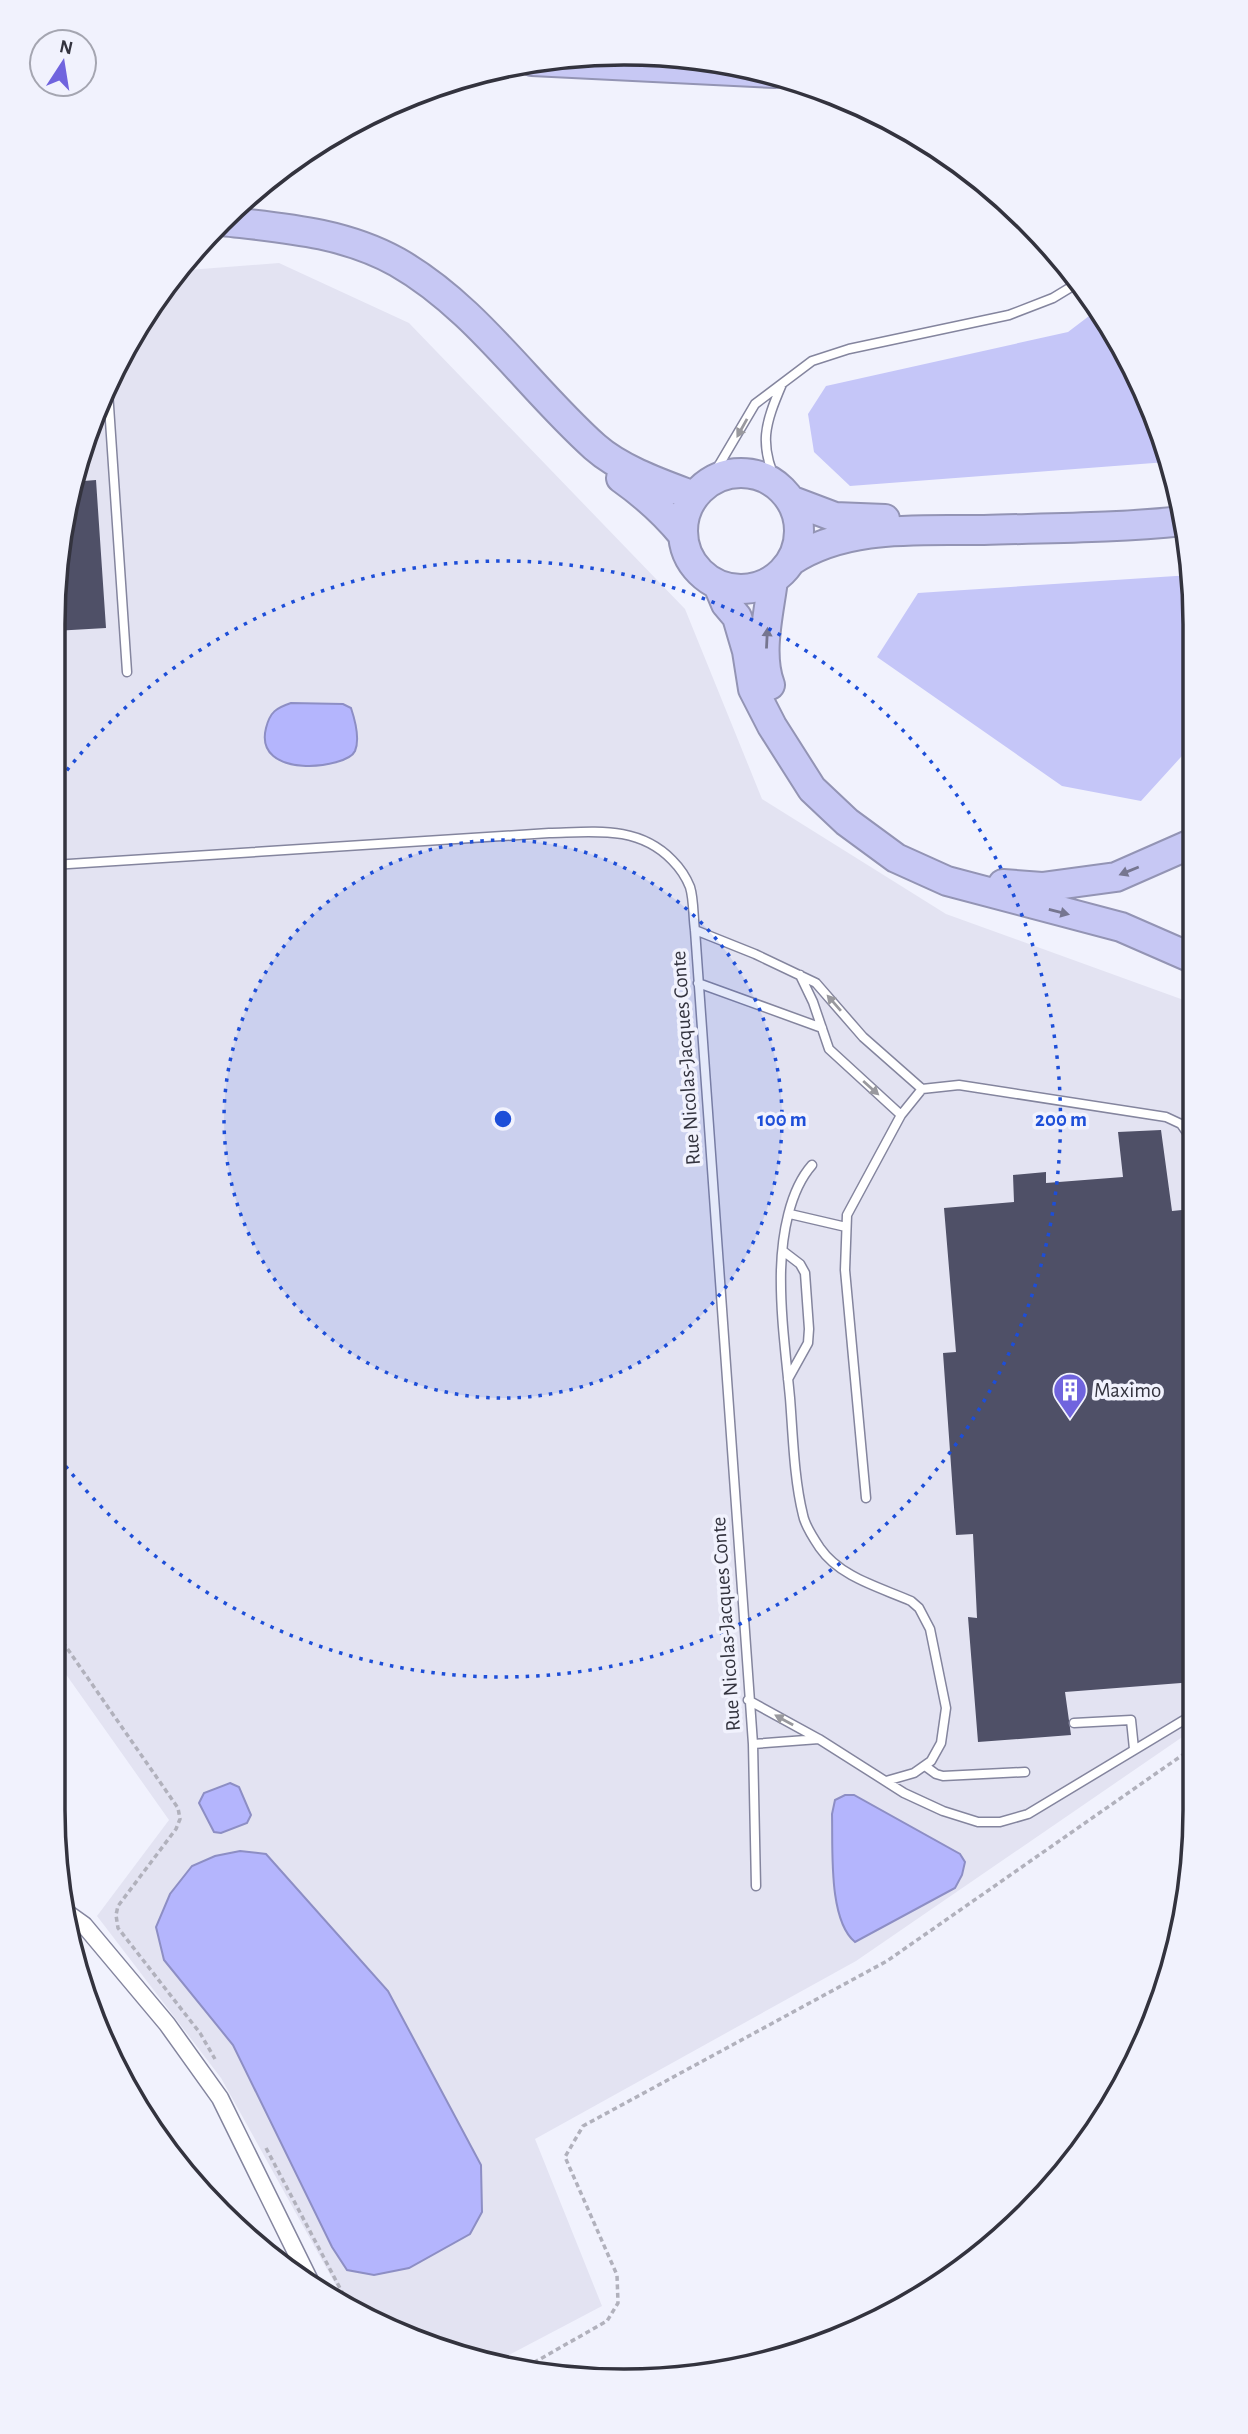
<svg xmlns="http://www.w3.org/2000/svg" width="1248" height="2434" viewBox="0 0 1248 2434" font-family="'Alegreya Sans',sans-serif">
<rect width="100%" height="100%" fill="#f1f2fd"/>
<path fill="#e3e3f2" d="M279,263l130,60 276,286 77,190 184,115 246,89 2,726 -338,232 -321,178 67,167 -110,58 -87,-26 -57,-31 -127,-229 -124,-162 72,-96 -116,-164 1,-1069 18,-111 39,-104 59,-96 5,-5z"/>
<path fill="#c5c6f8" d="M1097,310l55,95 15,57 -317,24 -36,-34 -6,-38 18,-28 242,-54z
M1191,575v171l-50,55 -79,-15 -185,-129 41,-64z"/>
<path fill="#b4b5fd" stroke="#8d8ec4" stroke-width="2" d="M291,703l52,1 8,4c4,12 9,31 4,43 -8,18 -102,29 -89,-23 4,-16 10,-20 25,-25z
M230,1783l9,4 12,28 -4,8 -26,10 -7,-1 -15,-29 5,-10z
M845,1795h9l106,59 5,8 -3,13 -7,13 -100,54c-27,-22 -22,-94 -23,-128l3,-14z
M240,1851l26,3 122,137 93,174 1,47 -12,22 -61,34 -35,7 -27,-5 -15,-23 -99,-202 -69,-85 -8,-33 14,-33 22,-28 23,-10z"/>
<path fill="#4f5067" d="M96,480l10,148 -52,3v-44l17,-105z
M1161,1130l11,81 20,-2 1,195h-3l3,33 1,245 -129,10 6,43 -93,7 -10,-125 9,1 -4,-84 -17,1 -13,-182 13,-1 -12,-144 70,-6 -1,-27 33,-3v11l77,-6 -5,-45z"/>
<g fill="none" stroke-linecap="round" stroke-linejoin="round">
<g stroke="#84859e" stroke-width="11">
<path id="lane" d="M104,391h4l19,281
M709,482l46,-78 57,-43 37,-12 160,-34 44,-17 28,-17
M778,486c-20,-42 -13,-62 4,-102
M53,865l496,-32c45,-1 89,-8 123,27 7,7 14,17 18,27 4,13 3,30 5,43l58,814 3,142
M695,930l60,24 61,29 47,54 59,52
M800,975l13,27 16,47 72,66
M698,983l124,45
M812,1165c-23,26 -30,71 -31,105 -1,43 5,86 9,128 3,38 4,81 13,117 2,11 11,24 17,33 20,29 59,39 91,53l8,7 11,21 16,79 -5,35 -10,18 -17,12 -28,8
M790,1214l56,13
M783,1251l17,13 5,9 4,56 -1,14 -20,36
M866,1498l-21,-228 2,-55 54,-100 21,-26 37,-4 207,32 15,7 11,16
M748,1700l71,39 85,54 39,18 35,11h22l28,-8 166,-100
M1074,1723l57,-3 3,29
M753,1744l66,-5
M925,1766l11,8 7,2 82,-4"/>
</g>
<g stroke="#84859e" stroke-width="19">
<path id="street" d="M70,1915l14,10 83,99 53,74 94,191"/>
</g>
<g stroke="#9394b4" stroke-width="32">
<path id="highway" d="M532,61l243,12
M223,221c60,7 120,11 174,41 79,45 131,125 198,185 26,23 67,37 99,49
M683 531a58 58 0 1 1 116 0a58 58 0 1 1-116 0Z
M621,478c24,17 44,35 62,57
M790,500l45,17 50,2
M791,561c56,-37 129,-30 193,-31 67,-2 133,-2 199,-9
M718,585l8,19 11,13 10,34 6,38 19,37 40,63 35,33 49,36 51,23 174,46 71,31
M770,685c-12,-32 -1,-72 3,-105
M1003,884l39,3 74,-10 75,-33"/>
</g>
<path stroke="#b1b1bc" stroke-width="3.5" stroke-dasharray="5 3.5" stroke-linecap="butt" d="M53,1628l125,180 2,11 -4,10 -58,77 -2,9 2,13 82,105 15,26
M266,2148l85,161
M519,2371l88,-50 11,-18 -1,-28 -52,-118 18,-31 304,-165 307,-214"/>
<use href="#lane" stroke="#fff" stroke-width="8"/>
<use href="#street" stroke="#fff" stroke-width="16"/>
<use href="#highway" stroke="#c7c8f4" stroke-width="28"/>
</g>
<defs><path id="oneway-solid" d="M-6-.8H1V-3.2L6.5 0L1 3.2V.8H-6Z" transform="scale(1.75)"/></defs>
<g fill="#99999e">
<use href="#oneway-solid" transform="translate(742 428) rotate(119)"/>
<use href="#oneway-solid" transform="translate(834 1003) rotate(-131)"/>
<use href="#oneway-solid" transform="translate(871 1088) rotate(42)"/>
<use href="#oneway-solid" transform="translate(784 1720) rotate(-151)"/>
</g>
<g fill="#767690">
<use href="#oneway-solid" transform="translate(767 638) rotate(-87)"/>
<use href="#oneway-solid" transform="translate(1129 871) rotate(158)"/>
<use href="#oneway-solid" transform="translate(1059 912) rotate(14)"/>
</g>
<circle cx="503" cy="1119" r="279" fill="#1d4ed8" fill-opacity=".12"/>
<g fill="none" stroke="#1d4ed8" stroke-width="3.5" stroke-dasharray="3.5 7">
<circle cx="503" cy="1119" r="279"/>
<path d="M54 787A558 558 0 1 1 54 1451"/>
</g>
<defs>
<g id="building-pin" transform="scale(1.75)"><path d="M0 17L-7.5 6A9.5 9.5 0 1 1 7.5 6Z" fill="#7064de" stroke="#f1f2fd"/><path d="M-4-6H4V6H1V3H-1V6H-4ZM-2.5-4.3h1.7v1.8h-1.7ZM.8-4.3h1.7v1.8H.8ZM-2.5-1h1.7V.8h-1.7ZM.8-1h1.7V.8H.8Z" fill="#fff"/></g>
</defs>
<g fill-rule="evenodd">
<use href="#building-pin" x="1070" y="1390"/>
</g>
<g text-anchor="middle" dominant-baseline="central" stroke-width="7" stroke-linejoin="round" paint-order="stroke">
<g font-size="21" fill="#33333e" stroke="#f1f2fd">
<text transform="translate(686 1058) rotate(-94)">Rue Nicolas-Jacques Conte</text>
<text transform="translate(726 1624) rotate(-94)">Rue Nicolas-Jacques Conte</text>
</g>
<g font-size="21" fill="#33333e" stroke="#f1f2fd" text-anchor="start">
<text x="1094" y="1390">Maximo</text>
</g>
</g>
<path d="M0 0H1248V2434H0ZM624 65H624A559 559 0 0 1 1183 624V1810A559 559 0 0 1 624 2369H624A559 559 0 0 1 65 1810V624A559 559 0 0 1 624 65Z" fill="#f1f2fd" fill-rule="evenodd"/>
<path fill="none" stroke="#33333e" stroke-width="3.5" d="M624 65H624A559 559 0 0 1 1183 624V1810A559 559 0 0 1 624 2369H624A559 559 0 0 1 65 1810V624A559 559 0 0 1 624 65Z"/>
<circle cx="503" cy="1119" r="10" fill="#1d4ed8" stroke="#f1f2fd" stroke-width="3.5"/>
<g font-size="21" text-anchor="middle" font-weight="bold" fill="#1d4ed8" stroke="#f1f2fd" stroke-width="7" stroke-linejoin="round" paint-order="stroke">
<text x="782" y="1126">100 m</text>
<text x="1061" y="1126">200 m</text>
</g>
<g transform="translate(63 63) rotate(12)"><circle r="33" fill="#f1f2fd" stroke="#a5a6b1" stroke-width="2"/>
<path d="M0-5L12 26L0 18L-12 26Z" fill="#7064de"/>
<text y="-10" font-size="19" font-weight="bold" text-anchor="middle" fill="#33333e">N</text>
</g>
</svg>
